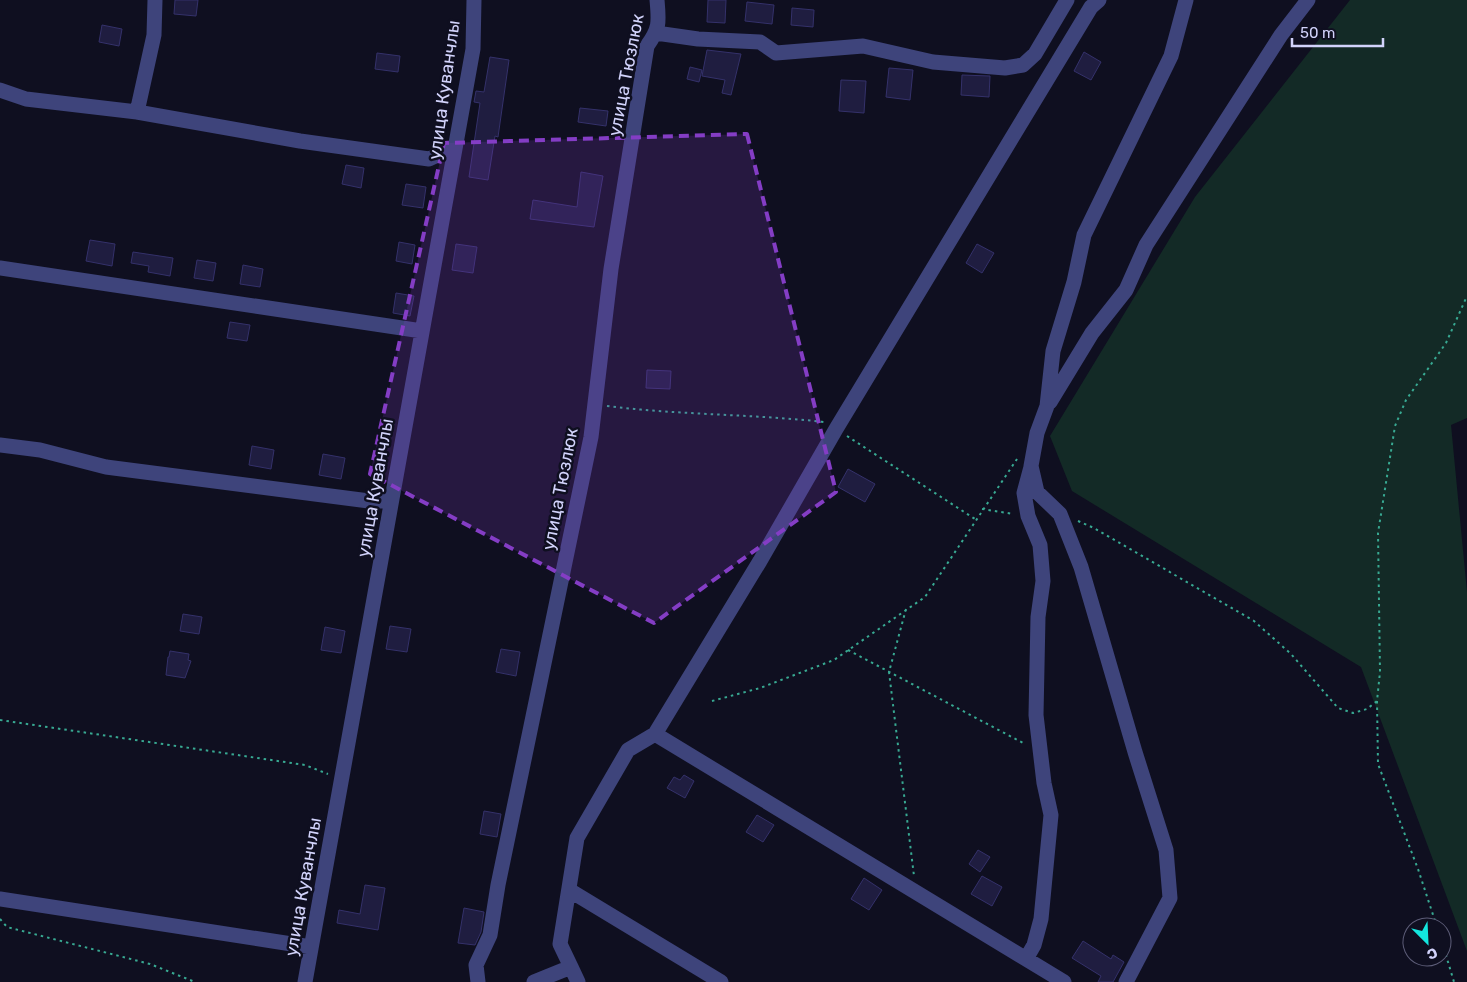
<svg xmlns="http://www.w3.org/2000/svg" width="1467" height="982" viewBox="0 0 1467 982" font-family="Rubik,sans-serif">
<rect width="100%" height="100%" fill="#0f0f20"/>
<path fill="#132a26" d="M1350,0h117v418l-16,7 16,167v359l-106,-284 -289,-176 -22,-55 145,-239z"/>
<path fill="#1f1d40" stroke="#34316a" d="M175,0h23l-2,16 -22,-2z
M708,0h18l-1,23 -18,-1z
M747,2l27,3 -2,19 -27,-3z
M792,8l22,2 -1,17 -22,-2z
M102,25l20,4 -3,17 -20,-4z
M707,50l34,4 -10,41 -9,-2 3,-13 -23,-4z
M1084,52l17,10 -10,18 -17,-9z
M377,53l23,3 -2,16 -23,-3z
M490,57l19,3 -11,77 -3,-1 -7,44 -19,-3 11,-74 -6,-1 2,-11 8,1z
M690,67l12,3 -3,12 -12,-3z
M889,68l24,2 -3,30 -24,-3z
M962,75l28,1 -1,21 -28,-2z
M841,80l25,1 -2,32 -25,-2z
M580,108l28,3 -2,15 -28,-4z
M346,165l18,3 -3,20 -19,-4z
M581,172l22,4 -9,51 -64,-8 3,-19 44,7z
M406,184l20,3 -3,21 -21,-3z
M90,240l25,4 -3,22 -26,-5z
M399,242l16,3 -3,19 -16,-3z
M456,244l21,3 -4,26 -21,-3z
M977,244l17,9 -12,20 -16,-10z
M133,252l40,6 -3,18 -22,-4 1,-6 -18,-3z
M197,260l19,3 -3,18 -19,-3z
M243,265l20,4 -3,18 -20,-3z
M396,293l18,3 -4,20 -17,-3z
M230,322l20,3 -3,16 -20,-3z
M647,370l24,1 -1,18 -24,-1z
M252,446l22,4 -3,19 -22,-4z
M323,454l22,4 -4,21 -22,-4z
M848,469l27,15 -10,18 -27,-15z
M183,614l19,3 -3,17 -19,-3z
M390,626l21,3 -4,23 -21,-3z
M325,627l20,4 -4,22 -20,-3z
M501,649l19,3 -4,24 -20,-4z
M170,651l19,3 -1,6 3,1 -6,17 -19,-3 2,-18h1z
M684,775l10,6 -9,17 -18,-10 7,-11 6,3z
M484,811l17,3 -4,23 -17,-3z
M757,815l17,10 -11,17 -17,-10z
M978,850l12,7 -10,15 -11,-8z
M982,876l20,11 -10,19 -21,-12z
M864,878l18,12 -13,20 -18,-11z
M365,885l20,3 -7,42 -41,-7 2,-13 21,4z
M464,908l20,4 -3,20 -6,13 -17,-2z
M1083,941l28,18 2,-4 11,7 -11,20h-15l3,-6 -29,-18z"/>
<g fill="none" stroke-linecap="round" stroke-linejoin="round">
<path stroke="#38a992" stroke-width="2" stroke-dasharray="2.5 4" stroke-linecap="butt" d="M607,406c72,9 145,8 217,16
M847,436l128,83
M982,509l32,5
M1078,521l16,7 160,93 37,33 47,54 15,5 14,-4 10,-8 3,-29 -2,-139 17,-107 11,-26 40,-57 21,-47
M906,609l-17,63 25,204
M848,650l177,94
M712,701l48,-13 74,-28 91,-63 92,-138
M1377,701l1,63 40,105 19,58
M0,720l305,45 23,9
M0,919l7,8 143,37 45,18
M1442,942l12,40"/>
<path stroke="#3e447b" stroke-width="15" d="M656,33l42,6 62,3 16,11 87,-7 70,16 72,6 18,-3 12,-11 32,-54
M0,90l26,9 111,13 163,29 129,18 26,-12
M137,112l17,-77 1,-35
M0,268l422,63
M1050,402l42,-69 34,-43 20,-45 135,-210 27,-35
M0,445l40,5 66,17 263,34h22
M655,734l409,248
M569,890l152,92
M0,899l311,48
M1026,959l8,-14 7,-26 10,-104 -7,-32 -8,-68 2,-98 5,-36 -3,-36 -12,-29 -4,-23 7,-26
M571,967l-11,-23 17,-106 51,-88 27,-16 105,-173 76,-132 255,-422 8,-7
M305,982l168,-933 1,-49
M478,982l-2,-17 14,-30 8,-50 93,-448 20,-168 36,-223c13,-18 12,-24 10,-46
M534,982l37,-15 7,15
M1126,982l44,-84 -4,-48 -31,-98 -54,-185 -21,-53 -23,-22 -6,-26 6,-33 10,-27 6,-55 21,-69 10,-47 87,-179 15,-56"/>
</g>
<path fill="#843dc5" fill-opacity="0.2" stroke="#843dc5" stroke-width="4" stroke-dasharray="10 6" stroke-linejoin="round" d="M747,134l89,358 -182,131 -284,-149 74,-331z"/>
<g text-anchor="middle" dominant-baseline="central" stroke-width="5" stroke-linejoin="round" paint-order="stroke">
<g font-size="18" fill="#d2d3fb" stroke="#0f0f20">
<text transform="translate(626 75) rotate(-79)">улица Тюзлюк</text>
<text transform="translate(444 90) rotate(-82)">улица Куванчлы</text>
<text transform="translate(375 488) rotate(-80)">улица Куванчлы</text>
<text transform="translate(560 489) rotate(-79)">улица Тюзлюк</text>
<text transform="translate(303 887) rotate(-80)">улица Куванчлы</text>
</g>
</g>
<g transform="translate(1427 942) rotate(156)"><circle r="24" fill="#0f0f20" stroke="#5d5d78"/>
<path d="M0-4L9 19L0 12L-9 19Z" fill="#13e6de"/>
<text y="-8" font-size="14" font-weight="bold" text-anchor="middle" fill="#d2d3fb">С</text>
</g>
<path d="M1292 38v8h91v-8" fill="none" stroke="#d2d3fb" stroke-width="2.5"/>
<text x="1300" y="38" font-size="15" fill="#d2d3fb" stroke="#0f0f20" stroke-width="4" paint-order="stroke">50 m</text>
</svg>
